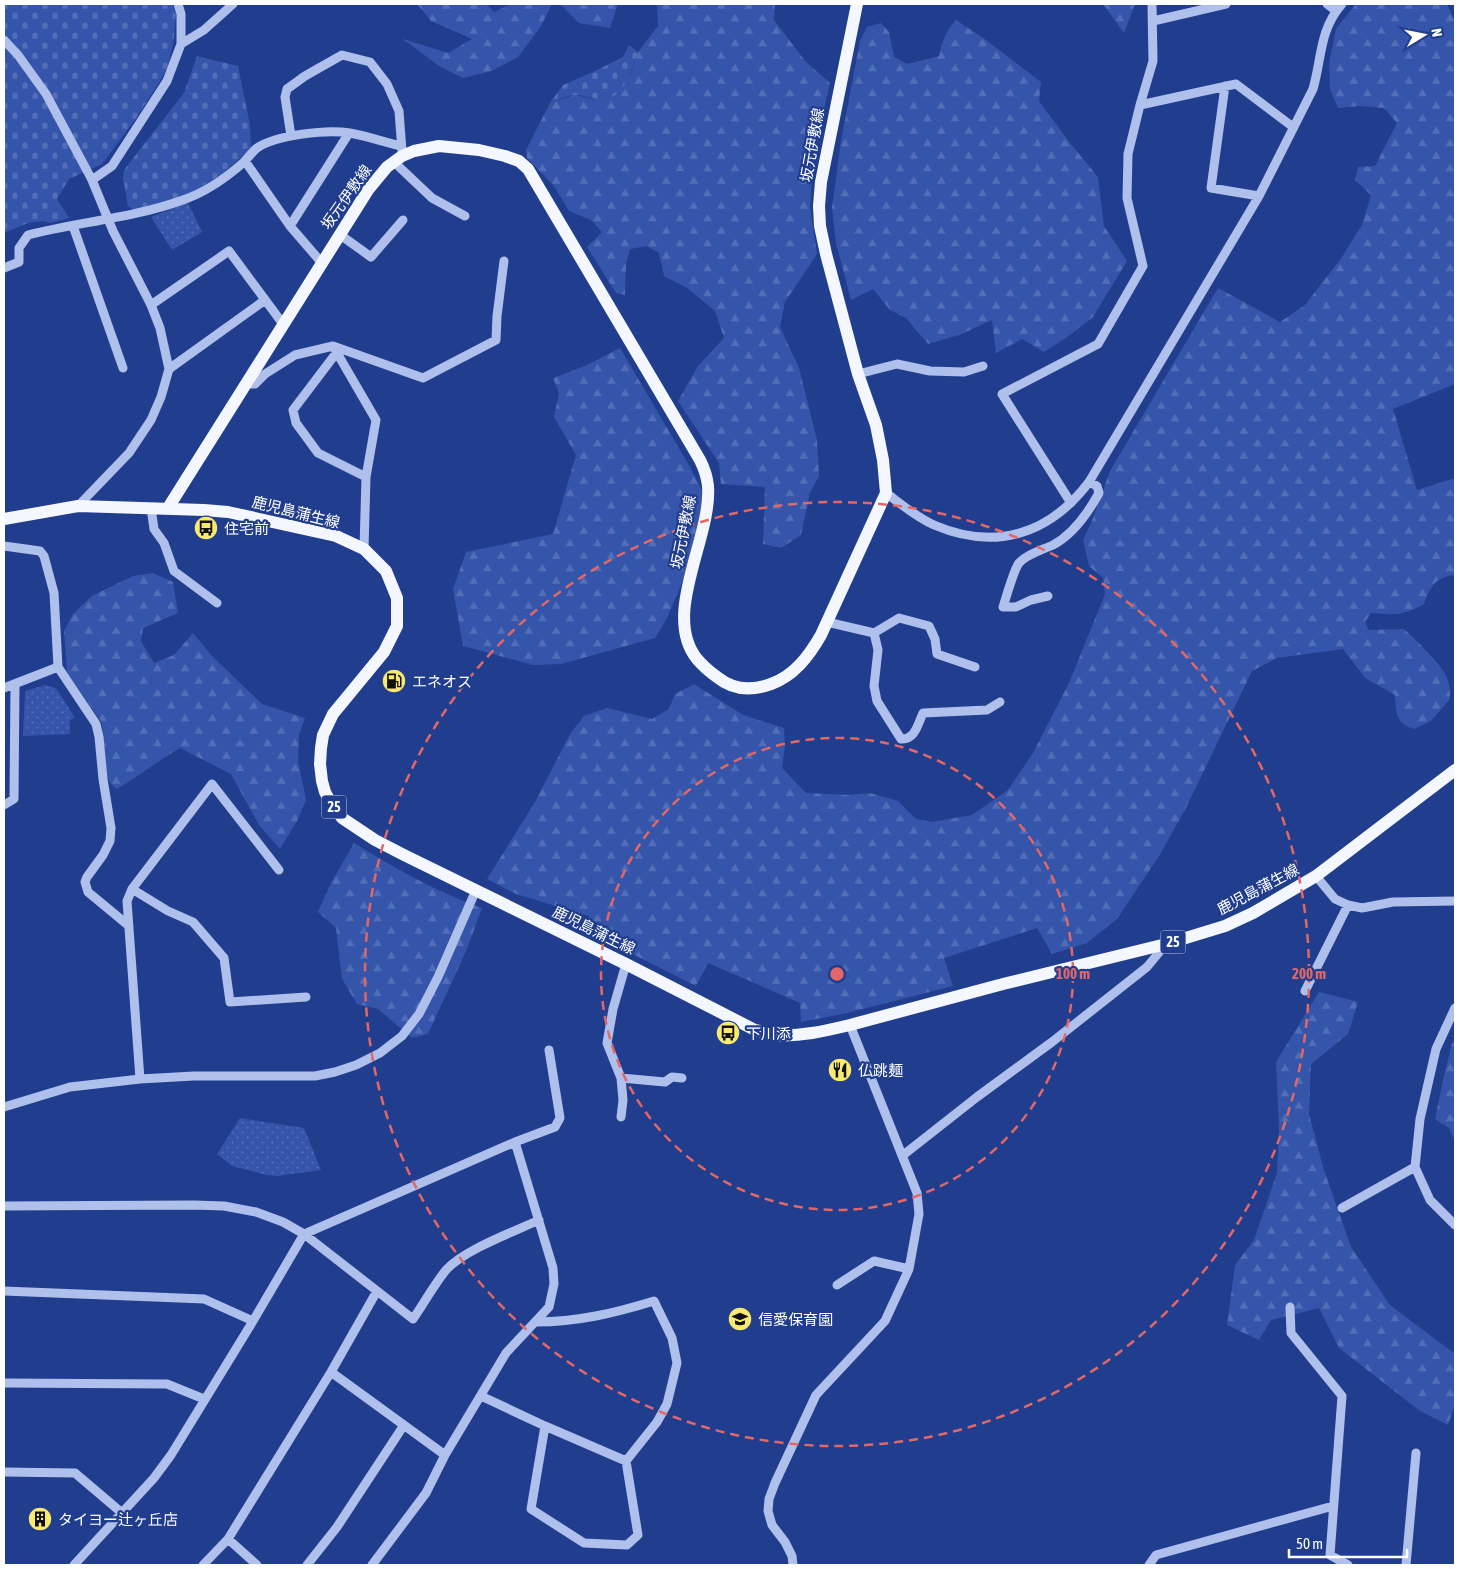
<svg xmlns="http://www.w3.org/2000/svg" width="1459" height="1569" viewBox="0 0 1459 1569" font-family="'Asap Condensed','Noto Sans JP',sans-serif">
<defs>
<pattern id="forest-firs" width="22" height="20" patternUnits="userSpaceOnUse" patternTransform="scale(1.25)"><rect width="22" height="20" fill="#3555aa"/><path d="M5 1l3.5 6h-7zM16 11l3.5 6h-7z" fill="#536eb7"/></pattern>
<pattern id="cemetery-stones" width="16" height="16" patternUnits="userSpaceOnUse" patternTransform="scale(1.25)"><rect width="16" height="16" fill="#3555aa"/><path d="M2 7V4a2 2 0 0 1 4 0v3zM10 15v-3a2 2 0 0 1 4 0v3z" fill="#536eb7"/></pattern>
<pattern id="park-dots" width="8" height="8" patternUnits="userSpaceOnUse" patternTransform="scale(1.25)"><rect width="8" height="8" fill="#3555aa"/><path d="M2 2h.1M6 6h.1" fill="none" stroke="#536eb7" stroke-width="1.8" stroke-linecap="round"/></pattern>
</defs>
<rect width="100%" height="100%" fill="#213d8d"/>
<path fill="url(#forest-firs)" d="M417,4h69l8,8 17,-8h41l-11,22 -23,31 -27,14 -28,7 -24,-12 -36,-27 45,14 24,-14 -41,-18z
M560,4h58l-8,24 -31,-5z
M657,4h118l-1,16 32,42 24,21 -17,74 -3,51 7,46 -32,48 -5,25 19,41 18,72 2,36 -9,17 -9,42 -20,13 -18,-4 2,-57 -44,-3 -2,-21 -41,-62 20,-35 26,-28 -9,-27 -28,-23 -23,-12 -5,-23 -12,-7 -17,3 -4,15 -1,31 -9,-2 -29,-46 15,-15 -11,-12 -22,-9 -15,-25 -27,-28 -1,-8 24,-47 25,-8 19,4 36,-24 8,-23 20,-26z
M1103,4h32l-11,29z
M1356,4h91l8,18v362l-62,25 24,81 38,-12v97c-21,3 -24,11 -31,29 -21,12 -29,11 -53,9l-6,9 4,8 35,-1c11,10 37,35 42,47 4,8 4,15 4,23l-19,22 -17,8c-19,-6 -18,-17 -19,-34l-30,-17 -22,-29 -66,9 -25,13 -67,139 -26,46 -42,63 -30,24 -35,11 -15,-26 -93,30 9,28 -106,27 -46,9 -1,-19 -92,-40 -12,23 -103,-52 -4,-18 -73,-22 -29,-15 48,-77 35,-68 14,-18 23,-8 45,11 17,-10 6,-15 19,-10 49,31 41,13 1,18 -3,22 24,25 43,2 21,-2 28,8 18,18 16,3 40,-7 36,-25 25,-37 36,-70 36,-89 -2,-16 -14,-12 -6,-26 8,-17 19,-52 108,-183 62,34 25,-17 37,-48 20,-32 9,-30 -16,-15 3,-13 17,-1 22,-43 -13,-15 -24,-2 -22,2 -8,-19 -1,-25 7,-35z
M956,20l30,20 55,42 -2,19 31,42 28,34 6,49 23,35 -34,56 -23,18 -26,17 -22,-13 -26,14 -4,-33 -33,15 -31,9 -22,-26 -16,-8 -17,-21 -22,11 -15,-57 -4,-36 9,-66 19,-100 7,-14 14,-4 8,9 5,25 13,7 32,-8c3,-16 7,-25 17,-36z
M620,348l70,119 12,24 4,28 -13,38 -26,61 -12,20 -94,26 -28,1 -70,-19 -10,-57 13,-37 87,-18 23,-79 -22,-38 5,-24 -6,-15 32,-12z
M153,573l20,9 5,31 -35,15 -2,13 13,22 20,-8 19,-22 19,23 50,48 43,14 -6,17 -1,26 8,39 -9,21 -17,28 -21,-24 -28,-51 -51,-26c-22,13 -41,28 -63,41l-5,-4 -6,-9 -4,-53 -35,-51 -3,-41 9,-17 19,-18 41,-20z
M354,843c40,25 83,49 128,65l-15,41 -39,85 -16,4 -34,-29 -21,-5 -15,-25 -6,-51 -18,-16 13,-29z
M1319,992l39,10 -10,32 -37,30 -2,50 15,56 27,77 39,58 65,49v50l-7,21 -28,-14 -81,-63 -20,-40 -48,12 -12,20 -32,-15 8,-60 19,-25 23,-67 2,-43 -3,-68z
M1455,1039v103l-6,-14 -14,-9 8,-39 9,-37z"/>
<path fill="url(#cemetery-stones)" d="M4,4h168l4,10 -2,24 -6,28 -8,15 -23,36 -35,47 -33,15 -12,20 12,19 -19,5 -7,-2 -15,2 -24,10z
M629,45l9,7c-5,14 -14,44 -31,47 -11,2 -21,-4 -31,-4 -8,0 -19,6 -26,8l13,-18 30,-13 30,-15z
M197,56l41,10 12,59 1,24 -30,26 -34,20 -52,16 -7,-5 -5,-28 1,-8 60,-77z"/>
<path fill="url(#park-dots)" d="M188,203l14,29 -30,18 -21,-33z
M45,685l11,3 19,30 -5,2v14l-47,2 2,-45z
M240,1118l64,10 17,42 -44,6 -10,-1 -35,-9 -15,-12z"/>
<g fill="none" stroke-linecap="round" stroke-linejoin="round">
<path stroke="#afc0ec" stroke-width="9" d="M1327,4l9,7
M1153,21l73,-17
M4,40l14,15 28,39 46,86 21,51 38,74 9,23 9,41 -8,28 -10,23 -22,33 -51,53
M181,44l23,-14 29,-26
M1225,86l-14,102 48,8
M1140,105l96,-21 57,43
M291,136l-6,-39 2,-8 18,-13 37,-21 28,7 17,22 12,27 3,40
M245,161l45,65 31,36
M394,162l38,36 33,18
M92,180l20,-14 55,-85 14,-37v-30l-3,-10
M73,226l50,142
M290,226l59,-93
M339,234l32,23 32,-37
M4,268l15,-6v-14l9,-13c51,-13 105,-17 155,-35 23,-8 43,-22 61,-38 4,-4 8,-10 13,-14 19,-13 70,-19 93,-15 17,3 34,9 51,13
M151,305l78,-54 54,73
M333,346l43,74 -10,57 -2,72
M337,352l-44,58 3,13 22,30 48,24
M169,369l96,-69
M858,374l39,-10 33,7 34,1 19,-6
M247,384h8l10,-10 30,-19 38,-9 90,32 73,-38 1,-24 7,-55
M886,493c15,11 30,24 48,32 61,26 115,10 155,-43l170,-286 54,-107c9,-31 6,-59 29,-85
M1071,503l-69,-109 96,-50 45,-78 -16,-68 1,-44 12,-49 13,-44 -1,-57
M151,508l3,21 10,14 10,28 43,32
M4,546l36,5 4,5 10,37 4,74 38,57 3,13 4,42 8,49 -1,13 -7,14 -16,22 -2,5 3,10 41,34
M1048,596l-17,4 -15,7h-13c3,-9 11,-38 16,-44 8,-9 23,-13 34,-18 21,-11 35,-32 46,-52l-2,-7 -8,-4
M827,622l47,11 4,17 -4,36 3,15 24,38c14,1 17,-15 22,-26l64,-3 13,-8
M874,633l25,-15 30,8 6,13 2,15 38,13
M4,688l54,-21
M4,805l10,-6 1,-115
M1316,876l19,23 13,6 14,3 31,-6 62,-1
M132,889l36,22 25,11 31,36 6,44 76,-5
M1305,991l43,-86
M1455,1008l-19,41 -16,70 -5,48 15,33 25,25
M621,1078l44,4 7,-5 10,1
M140,1079l-13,-178 5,-12 80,-105 67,86
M4,1107l66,-20 70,-8 54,-3h121l20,-4 21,-7 24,-12 22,-17 17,-22 19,-37 38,-87
M621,1117l2,-17 -2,-22 -14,-35 6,-34 13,-45
M902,1156l75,-59 75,-55 95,-75 19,-23
M4,1206l190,-1 30,1 32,6 27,10 21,12 109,85c11,-16 21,-34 33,-49 18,-20 67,-38 93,-50
M1342,1208l73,-41
M837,1285l37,-24 35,8
M4,1291l200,8 49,22
M1290,1307l1,26 51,63 -12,159 18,10
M331,1372l114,83
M4,1383l163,1 37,15
M481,1396l64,30 81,35 31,-39 10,-18 10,-41 -5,-25 -18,-37c-39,12 -77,21 -118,21
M545,1426l-14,83 53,34 43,2 11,-10 -12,-74
M4,1472l71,1 47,40
M228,1539l29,26
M74,1565l80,-87 17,-23 82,-134 51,-87 211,-92 40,-15 5,-9 -11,-68
M203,1565l25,-26 103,-167 46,-81
M307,1565l30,-38 67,-102
M372,1565l54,-72 19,-38 61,-102 43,-46 5,-23 -1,-16 -38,-126
M793,1565l-1,-9 -7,-14 -13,-17 -4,-14 1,-12 6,-16 41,-88 69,-74 24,-52 10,-55 -2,-21 -67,-168
M1149,1565l7,-10 177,-49
M1406,1565l10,-112"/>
<path stroke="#f4f7fe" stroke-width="12" d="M168,508l200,-318 19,-23 15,-11 12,-5 25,-5 40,4 26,6 14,5 9,8 172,291c4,8 7,16 8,26 4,52 -47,128 -11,173 6,7 13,13 20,18 16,13 35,14 54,7 23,-8 38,-28 50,-49l65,-142 -3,-33 -7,-35 -18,-51 -32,-120 -6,-28 -1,-20 2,-24 36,-178
M4,519l74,-13 126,4 24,2 108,24 28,13 22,22 11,27v28l-13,26 -51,62 -10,21 -2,13 -1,16 2,17 3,11 6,11 11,15 33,22 29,15 222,109 129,66c6,1 13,4 19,5 25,2 51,-4 76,-10l153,-41 163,-40 59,-18 28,-13 63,-37 139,-106"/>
</g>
<g fill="none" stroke="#e26868" stroke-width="2.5" stroke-dasharray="9 6">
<circle cx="837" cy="974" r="236"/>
<circle cx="837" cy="974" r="472"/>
</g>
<defs>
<g id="bus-disc" transform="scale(1.25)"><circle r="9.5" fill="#f8e971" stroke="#213d8d"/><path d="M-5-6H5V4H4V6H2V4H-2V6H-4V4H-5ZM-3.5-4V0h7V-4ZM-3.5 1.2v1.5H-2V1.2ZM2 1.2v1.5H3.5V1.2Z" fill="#111"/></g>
<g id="fuel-disc" transform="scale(1.25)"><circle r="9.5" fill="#f8e971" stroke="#213d8d"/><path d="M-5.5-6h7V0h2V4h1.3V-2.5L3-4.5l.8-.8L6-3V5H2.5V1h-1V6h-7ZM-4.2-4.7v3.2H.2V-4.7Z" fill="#111"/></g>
<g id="restaurant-disc" transform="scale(1.25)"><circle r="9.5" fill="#f8e971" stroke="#213d8d"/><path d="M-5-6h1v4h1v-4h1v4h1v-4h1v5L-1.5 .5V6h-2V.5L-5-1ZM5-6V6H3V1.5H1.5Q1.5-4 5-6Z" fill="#111"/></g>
<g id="school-disc" transform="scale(1.25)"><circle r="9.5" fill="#f8e971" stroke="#213d8d"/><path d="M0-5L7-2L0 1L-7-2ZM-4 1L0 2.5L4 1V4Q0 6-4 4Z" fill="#111"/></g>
<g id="building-disc" transform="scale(1.25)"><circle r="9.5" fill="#f8e971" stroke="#213d8d"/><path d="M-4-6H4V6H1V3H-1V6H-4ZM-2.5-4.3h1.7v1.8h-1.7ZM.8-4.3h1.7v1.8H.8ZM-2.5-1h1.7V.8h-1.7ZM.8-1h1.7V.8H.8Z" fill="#111"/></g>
</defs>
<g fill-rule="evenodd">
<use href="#bus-disc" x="206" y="528"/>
<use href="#fuel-disc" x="394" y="681"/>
<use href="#bus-disc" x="728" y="1033"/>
<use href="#restaurant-disc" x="840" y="1070"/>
<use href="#school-disc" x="740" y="1319"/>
<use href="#building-disc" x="40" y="1519"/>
</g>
<g text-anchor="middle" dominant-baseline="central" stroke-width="4.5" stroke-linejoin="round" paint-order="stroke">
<g fill="#213d8d" stroke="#bcc5dd" stroke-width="1">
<rect x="321.5" y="795.5" width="25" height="23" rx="4"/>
<rect x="1160.5" y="930.5" width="25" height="23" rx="4"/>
</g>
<g font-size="14" font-weight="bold" fill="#fff">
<text x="334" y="807">25</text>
<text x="1173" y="942">25</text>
</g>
<g font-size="15" fill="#fff" stroke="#213d8d">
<text transform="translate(812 145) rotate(-80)">坂元伊敷線</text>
<text transform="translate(346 197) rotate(-55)">坂元伊敷線</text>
<text transform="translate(296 512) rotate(14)">鹿児島蒲生線</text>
<text transform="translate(683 532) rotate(-79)">坂元伊敷線</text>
<text transform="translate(1258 889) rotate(-28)">鹿児島蒲生線</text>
<text transform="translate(594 930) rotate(26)">鹿児島蒲生線</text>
</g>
<g font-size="15" fill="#fff" stroke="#213d8d" text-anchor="start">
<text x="224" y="528">住宅前</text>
<text x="412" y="681">エネオス</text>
<text x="746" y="1033">下川添</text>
<text x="858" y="1070">仏跳麺</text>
<text x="758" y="1319">信愛保育園</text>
<text x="58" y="1519">タイヨー辻ヶ丘店</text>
</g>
</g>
<circle cx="837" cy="974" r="8" fill="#e26868" stroke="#213d8d" stroke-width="2.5"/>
<g font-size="15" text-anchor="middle" font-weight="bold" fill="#e26868" stroke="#213d8d" stroke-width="4.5" stroke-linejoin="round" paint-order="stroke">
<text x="1073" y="979">100 m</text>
<text x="1309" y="979">200 m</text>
</g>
<rect width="1459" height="1569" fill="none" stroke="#ffffff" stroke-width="10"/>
<g transform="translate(1424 35) rotate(80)" stroke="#213d8d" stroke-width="4" paint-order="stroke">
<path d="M0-4L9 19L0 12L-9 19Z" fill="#ffffff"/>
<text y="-8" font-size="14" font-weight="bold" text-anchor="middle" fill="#ffffff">N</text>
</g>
<path d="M1289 1549v8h118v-8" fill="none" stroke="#ffffff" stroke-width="2.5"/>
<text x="1296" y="1549" font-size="15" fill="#ffffff" stroke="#213d8d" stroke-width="4" paint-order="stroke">50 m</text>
</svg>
